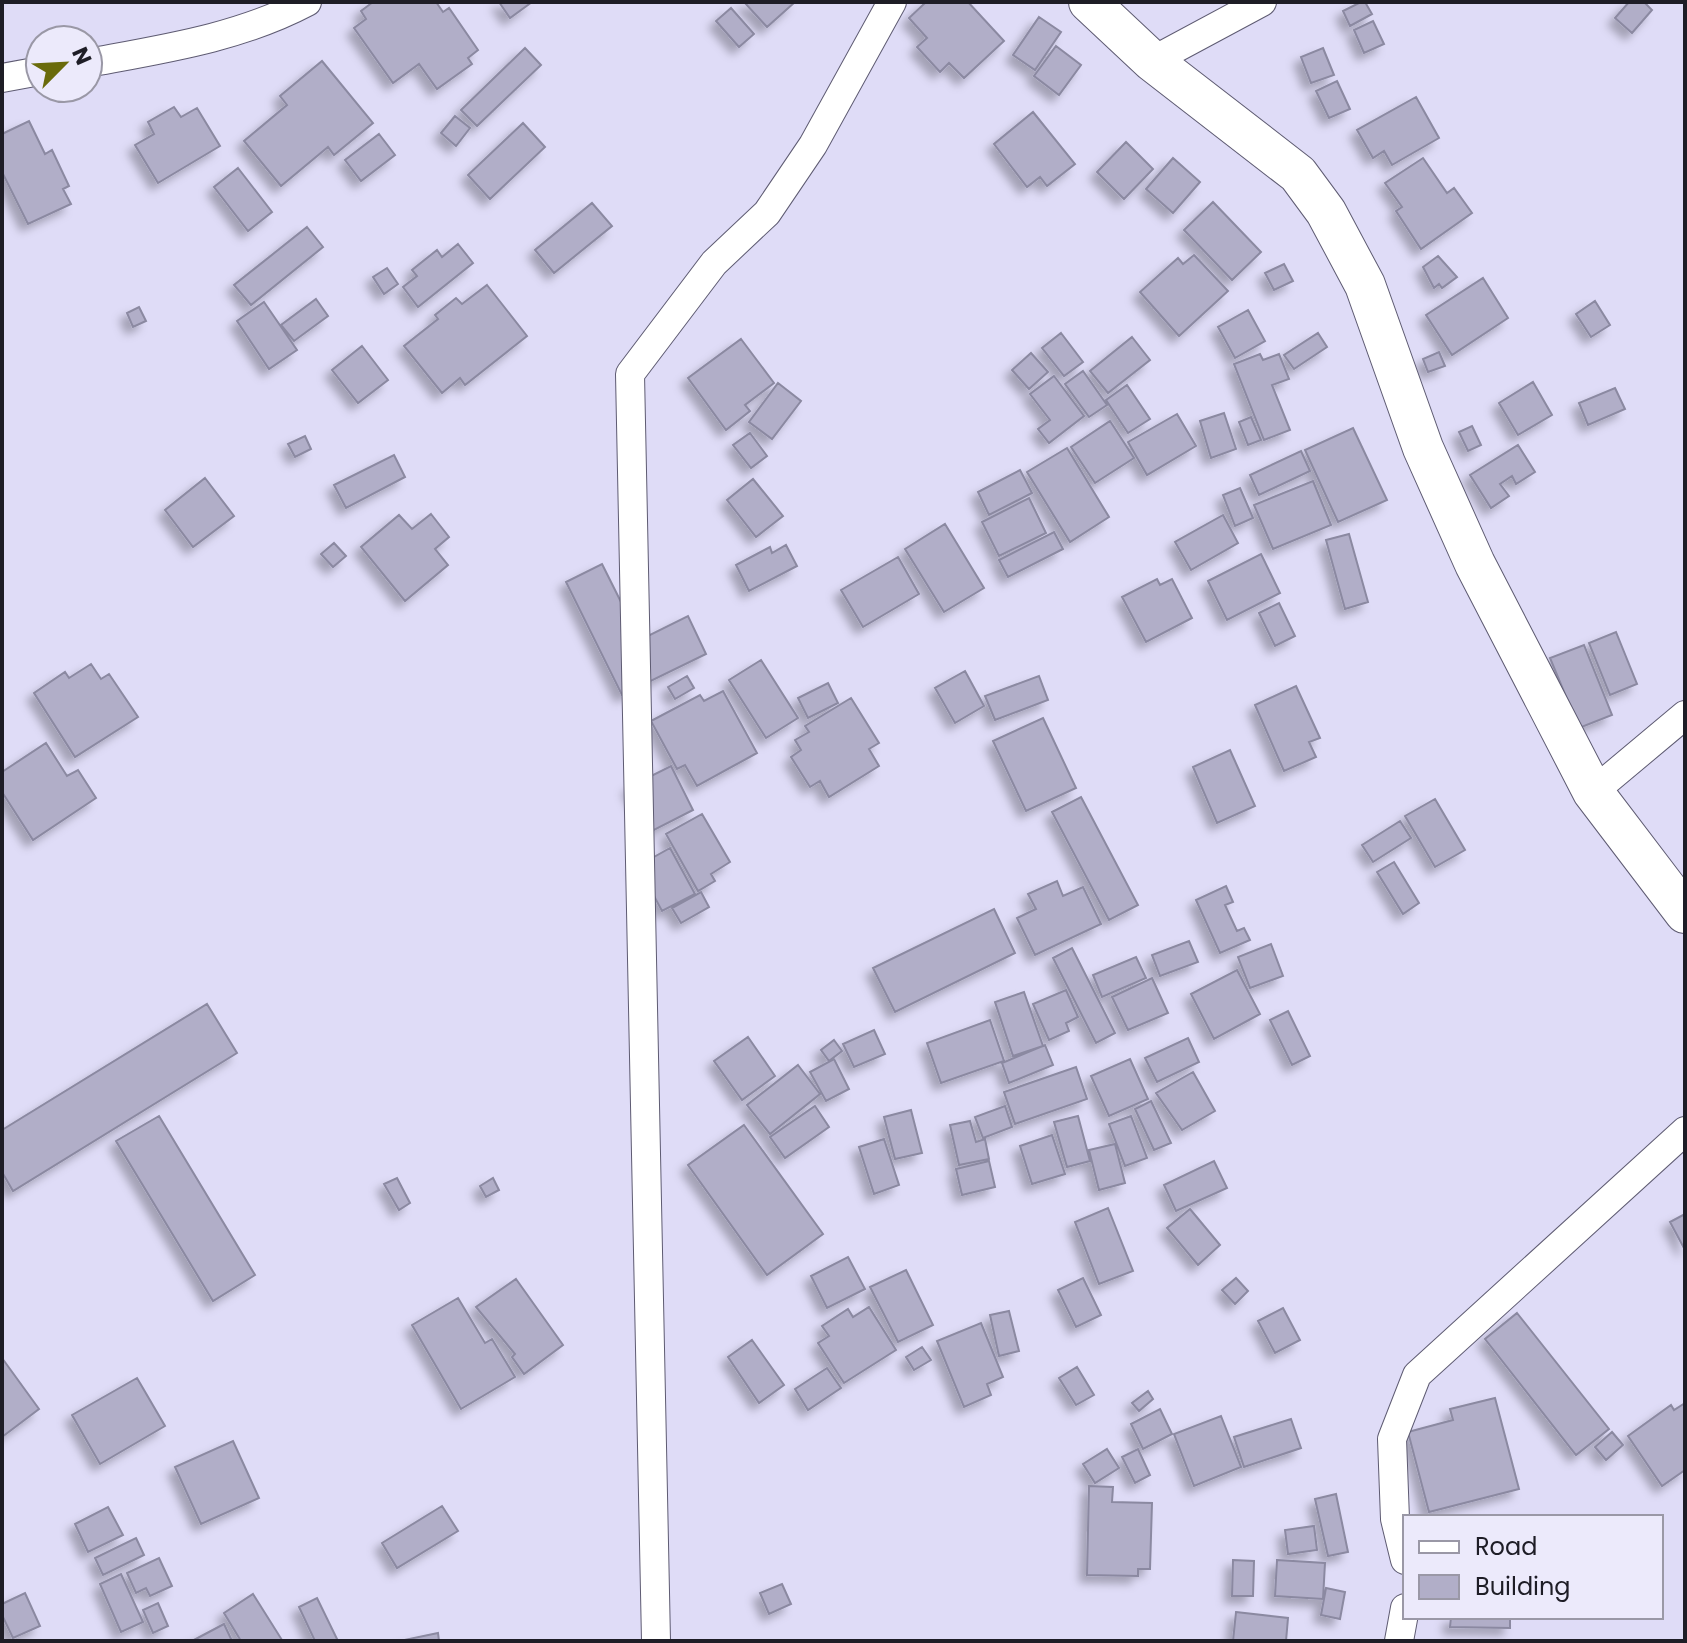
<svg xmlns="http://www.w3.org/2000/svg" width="1687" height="1643" viewBox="0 0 1687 1643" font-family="Poppins,sans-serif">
<defs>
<filter id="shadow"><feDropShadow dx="-7" dy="7" stdDeviation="4" flood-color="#0004"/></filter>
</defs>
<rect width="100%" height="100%" fill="#dfdcf7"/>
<path fill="#b1aec8" stroke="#8b89a1" stroke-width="2" filter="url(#shadow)" d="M373,2h63l7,10 6,-4 29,42 -10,8 4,6 -35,25 -18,-25 -26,19 -39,-55 12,-9 -5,-8z
M499,2h33l-22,16z
M744,2h51l-28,25z
M926,2h42l36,39 -40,37 -15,-15 -9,9 -23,-25 10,-9 -18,-20z
M1361,2h4l7,12 -22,12 -7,-15z
M1629,2h15l8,8 -20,23 -17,-15z
M731,8l23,26 -15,13 -23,-26z
M1039,17l22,15 -26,38 -22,-15z
M1373,21l11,23 -20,9 -10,-23z
M1056,46l25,19 -22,30 -25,-19z
M525,48l16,17 -64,61 -16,-16z
M1323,48l11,27 -23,8 -10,-26z
M322,61l51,62 -39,32 -6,-8 -47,39 -37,-45 43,-36 -7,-9z
M1337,81l13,28 -21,9 -13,-27z
M1416,97l23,41 -47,27 -8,-14 -11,7 -16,-28z
M174,107l7,10 16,-9 23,38 -62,37 -23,-38 19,-11 -6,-12z
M1033,112l42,52 -28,22 -7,-9 -13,10 -33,-43z
M455,116l15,12 -14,18 -15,-13z
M29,121l16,33 7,-4 17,36 -6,3 8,15 -43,20 -26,-52v-38z
M523,123l22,24 -55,52 -22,-24z
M379,134l16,21 -34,26 -16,-21z
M1126,142l27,27 -29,30 -27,-27z
M1173,158l27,24 -27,31 -27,-24z
M1423,158l24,35 7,-5 18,25 -51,36 -25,-38 6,-4 -17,-24z
M238,168l34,44 -24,19 -34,-44z
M1213,202l48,50 -29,28 -48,-50z
M592,203l20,23 -58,47 -19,-23z
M307,227l16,20 -72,58 -17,-20z
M458,244l15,19 -55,44 -15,-20 14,-11 -5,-6 25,-20 5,7z
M1194,255l34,36 -49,45 -39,-44 38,-34 5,6z
M1438,256l19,21 -15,11 -3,-4 -5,4 -11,-21z
M1284,264l9,17 -19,9 -9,-17z
M387,268l11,16 -14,10 -11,-17z
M1483,278l25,40 -56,37 -26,-40z
M487,285l40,51 -62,49 -5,-7 -18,15 -38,-47 34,-27 -3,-4 21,-17 6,6z
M316,299l12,17 -34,25 -13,-16z
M1595,301l15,24 -19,12 -15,-23z
M264,302l33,48 -28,19 -32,-48z
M139,307l7,14 -13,6 -6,-14z
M1248,310l17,31 -30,17 -17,-31z
M1061,333l22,29 -19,14 -22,-28z
M1318,333l9,14 -33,22 -10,-14z
M1132,337l18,23 -42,33 -18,-22z
M741,339l33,44 -29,22 5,6 -24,19 -38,-52z
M362,346l26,34 -30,23 -26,-33z
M1439,352l6,14 -17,6 -5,-13z
M1031,353l17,19 -19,17 -17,-19z
M1260,354l3,6 16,-6 10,25 -17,6 18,45 -26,10 -30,-76z
M1083,371l24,34 -18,12 -24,-33z
M1054,376l30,40 -35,27 -11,-14 12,-9 -20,-26z
M1533,382l19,33 -34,20 -19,-32z
M778,383l23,18 -29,38 -23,-17z
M1127,385l23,34 -22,14 -22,-33z
M1615,388l10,21 -37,16 -9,-22z
M1224,413l12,36 -25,9 -11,-37z
M1177,414l19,32 -49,29 -19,-33z
M1251,417l10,23 -13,5 -9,-23z
M1110,421l24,37 -39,25 -24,-36z
M1472,426l9,19 -13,6 -9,-19z
M1353,428l34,72 -49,22 -33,-72z
M750,433l17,23 -16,12 -18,-23z
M305,436l6,13 -16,8 -7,-13z
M1518,445l17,27 -19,12 -4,-8 -12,8 9,12 -18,12 -21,-33z
M1067,448l42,69 -39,25 -43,-70z
M1301,451l9,20 -51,24 -9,-20z
M394,455l11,22 -59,31 -12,-23z
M1020,470l12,23 -43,22 -11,-23z
M205,478l29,38 -41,31 -28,-37z
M753,479l30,37 -27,21 -29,-37z
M1313,481l18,44 -58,24 -19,-44z
M1240,488l13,30 -18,8 -12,-31z
M1029,498l17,35 -47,23 -17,-34z
M431,514l18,23 -14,12 13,16 -43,36 -44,-54 38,-32 13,14z
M1223,515l15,28 -47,27 -16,-28z
M945,524l39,64 -40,24 -39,-63z
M1054,532l9,17 -55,28 -9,-17z
M1349,534l19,68 -23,7 -19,-69z
M334,543l12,13 -13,11 -12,-13z
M786,545l11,21 -48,25 -13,-26 34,-18 2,6z
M1261,554l19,39 -53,27 -19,-39z
M898,557l21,37 -56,33 -22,-37z
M602,564l38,76 48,-24 18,38 -84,41 -56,-113z
M1157,579l3,6 12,-6 20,39 -46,24 -24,-45z
M1279,603l16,33 -20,10 -16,-33z
M1616,632l21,52 -27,11 -21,-52z
M1584,645l28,70 -33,13 -29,-70z
M761,660l37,58 -32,20 -37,-58z
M91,664l10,15 8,-5 29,43 -63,40 -41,-64 31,-21 4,6z
M965,671l19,35 -29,17 -20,-35z
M687,676l7,12 -19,11 -7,-12z
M1039,676l9,24 -53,20 -10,-24z
M828,683l10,20 -30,15 -10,-20z
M1296,686l24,52 -11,4 7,15 -32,14 -29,-66z
M723,691l34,62 -60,33 -12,-21 -8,4 -26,-48 49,-26 4,6z
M851,698l28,45 -10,6 10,17 -50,31 -9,-16 -10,6 -19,-30 10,-7 -6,-10 14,-8 -4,-6z
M1043,718l33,70 -50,23 -33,-70z
M46,743l21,33 11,-6 18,28 -63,42 -31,-48v-20z
M1230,750l25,56 -38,17 -24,-56z
M671,766l22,44 -41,21 -23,-44z
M1081,797l57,108 -29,15 -57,-108z
M1435,799l30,51 -30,17 -30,-51z
M702,814l28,48 -19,12 4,7 -17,10 -32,-57z
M1400,821l11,17 -38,24 -11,-17z
M670,848l25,46 -33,17 -24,-45z
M1394,862l25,41 -16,11 -26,-42z
M1057,881l6,15 20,-9 18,37 -66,31 -18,-37 19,-9 -8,-15z
M1226,886l7,16 -8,3 12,26 7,-3 6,12 -30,13 -24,-53z
M701,892l8,15 -28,16 -9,-15z
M994,909l21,44 -120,59 -22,-44z
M1189,941l9,21 -38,14 -8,-21z
M1271,944l12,32 -33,12 -12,-31z
M1072,948l43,85 -19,10 -43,-85z
M1136,957l10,21 -44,19 -9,-22z
M1237,970l23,44 -46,25 -23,-45z
M1152,978l16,35 -40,17 -16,-33z
M1066,990l12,27 -12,6 3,8 -20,9 -16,-36z
M1024,992l19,54 -30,10 -18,-54z
M207,1004l30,49 -224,138 -11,-19v-42z
M1288,1011l22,45 -18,9 -22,-45z
M990,1020l14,41 -63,22 -14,-40z
M874,1030l11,24 -31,13 -11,-23z
M748,1037l27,39 -33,24 -28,-39z
M1188,1038l11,24 -42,20 -12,-24z
M834,1040l8,11 -13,10 -8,-11z
M1045,1045l8,20 -44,18 -7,-20z
M834,1059l15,30 -23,12 -16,-29z
M1130,1059l18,40 -39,17 -18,-40z
M798,1065l22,29 -50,40 -23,-29z
M1076,1067l11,32 -72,25 -11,-32z
M1193,1072l22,39 -33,19 -26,-37z
M1151,1101l20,42 -17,7 -19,-41z
M815,1106l14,21 -44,31 -15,-21z
M1005,1106l7,21 -29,11 -8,-21z
M911,1110l11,43 -27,6 -11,-42z
M159,1116l96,159 -42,26 -97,-160z
M1078,1116l12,45 -23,6 -13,-45z
M1131,1116l16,42 -22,8 -16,-42z
M970,1121l6,21 9,-3 4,20 -30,6 -9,-40z
M744,1125l79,109 -56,41 -79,-110z
M1052,1135l13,39 -33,10 -12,-38z
M884,1139l15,46 -25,9 -15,-47z
M1115,1144l10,39 -26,7 -10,-40z
M989,1161l6,26 -33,8 -6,-26z
M1214,1161l13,27 -51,23 -12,-26z
M397,1178l13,25 -11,7 -15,-26z
M493,1178l6,12 -13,7 -6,-11z
M1108,1208l25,63 -34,13 -24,-62z
M1190,1209l30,36 -22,20 -31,-37z
M1685,1214v36l-15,-28z
M848,1257l17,32 -38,19 -16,-32z
M906,1270l27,55 -35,17 -28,-55z
M1083,1278l18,37 -25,12 -18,-37z
M1236,1278l12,13 -13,13 -13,-14z
M516,1279l47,66 -39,29 -12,-17 3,-3 -39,-47z
M458,1298l27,45 7,-4 23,38 -54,32 -49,-84z
M869,1307l27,43 -52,33 -26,-40 11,-7 -7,-10 26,-17 5,8z
M1283,1308l17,32 -25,13 -17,-32z
M1009,1311l10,40 -20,5 -9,-41z
M1517,1313l92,116 -33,26 -91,-116z
M981,1323l22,54 -16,7 4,11 -27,12 -27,-66z
M752,1340l32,45 -25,18 -31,-46z
M922,1347l9,13 -17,10 -8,-13z
M2,1358l37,51 -37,28z
M1077,1367l17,28 -18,10 -17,-27z
M827,1368l14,20 -33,22 -13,-21z
M137,1378l28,48 -65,38 -28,-49z
M1148,1391l5,8 -14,12 -7,-8z
M1495,1398l24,91 -90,23 -21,-80 45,-12 -3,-11z
M1685,1403v67l-23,16 -34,-50 43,-31 3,5z
M1160,1409l12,25 -29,15 -12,-25z
M1221,1416l20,51 -47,19 -20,-52z
M1291,1419l10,29 -57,19 -10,-30z
M1612,1432l11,13 -17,15 -11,-13z
M233,1441l26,57 -58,26 -26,-57z
M1107,1449l12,19 -24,15 -12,-19z
M1138,1449l12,26 -15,8 -13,-26z
M1089,1486l24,1 -1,15 40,1 -2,66h-12v7l-51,-1z
M1336,1494l12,58 -20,4 -13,-57z
M442,1506l16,25 -61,37 -15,-25z
M108,1507l15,28 -35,17 -13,-28z
M1314,1526l3,24 -29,4 -3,-24z
M136,1538l8,17 -41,20 -8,-17z
M159,1558l13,28 -22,10 -4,-8 -10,5 -9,-20z
M1233,1560l21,1 -1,35h-21z
M1277,1560l48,3 -2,36 -48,-3z
M121,1574l22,48 -22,10 -21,-48z
M782,1584l9,20 -22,10 -9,-21z
M1326,1588l19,4 -5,27 -19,-4z
M25,1593l15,33 -27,12 -11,-23v-11z
M253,1594l29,46 -2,1h-39l-17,-28z
M317,1598l21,43h-23l-16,-34z
M158,1603l10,23 -15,7 -10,-23z
M1236,1612l52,6 -2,23h-53z
M1451,1617h59v11l-60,-1z
M224,1624l8,17h-40z
M438,1633l1,8h-34l-1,-1z"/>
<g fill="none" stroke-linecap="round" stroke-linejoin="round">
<g stroke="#5e5b72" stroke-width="30">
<path id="street" d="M1152,61l110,-59
M88,63c75,-14 151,-25 219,-61
M2,78l38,-7
M1593,792l92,-77
M1405,1560l-10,-41 -3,-80 25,-64 268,-244
M656,1641l-26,-1267 84,-111 53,-50 46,-68 79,-143
M1399,1641l6,-33"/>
</g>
<g stroke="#5e5b72" stroke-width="42">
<path id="secondary" d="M1089,2l63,59 146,113 28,38 39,73 58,163 52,116 118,228 92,121"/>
</g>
<use href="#street" stroke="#fff" stroke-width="28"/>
<use href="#secondary" stroke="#fff" stroke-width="40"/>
</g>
<rect width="1687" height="1643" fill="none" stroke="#1e1d26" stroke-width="8"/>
<rect x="1403" y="1515" width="260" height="104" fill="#eceafb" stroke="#9a98a6" stroke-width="2"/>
<rect x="1419" y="1541" width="40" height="12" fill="#ffffff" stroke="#9a98a6" stroke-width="2"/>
<text x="1475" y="1555" font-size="24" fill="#1e1d26">Road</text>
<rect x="1419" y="1575" width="40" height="24" fill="#b1aec8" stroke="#9a98a6" stroke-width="2"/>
<text x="1475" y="1595" font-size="24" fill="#1e1d26">Building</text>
<g transform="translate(64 64) rotate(66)"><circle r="38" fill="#eceafb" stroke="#9a98a6" stroke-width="2"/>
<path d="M0-6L14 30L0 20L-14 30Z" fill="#6a6b0b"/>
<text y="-12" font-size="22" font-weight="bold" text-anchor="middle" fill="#1e1d26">N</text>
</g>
</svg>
